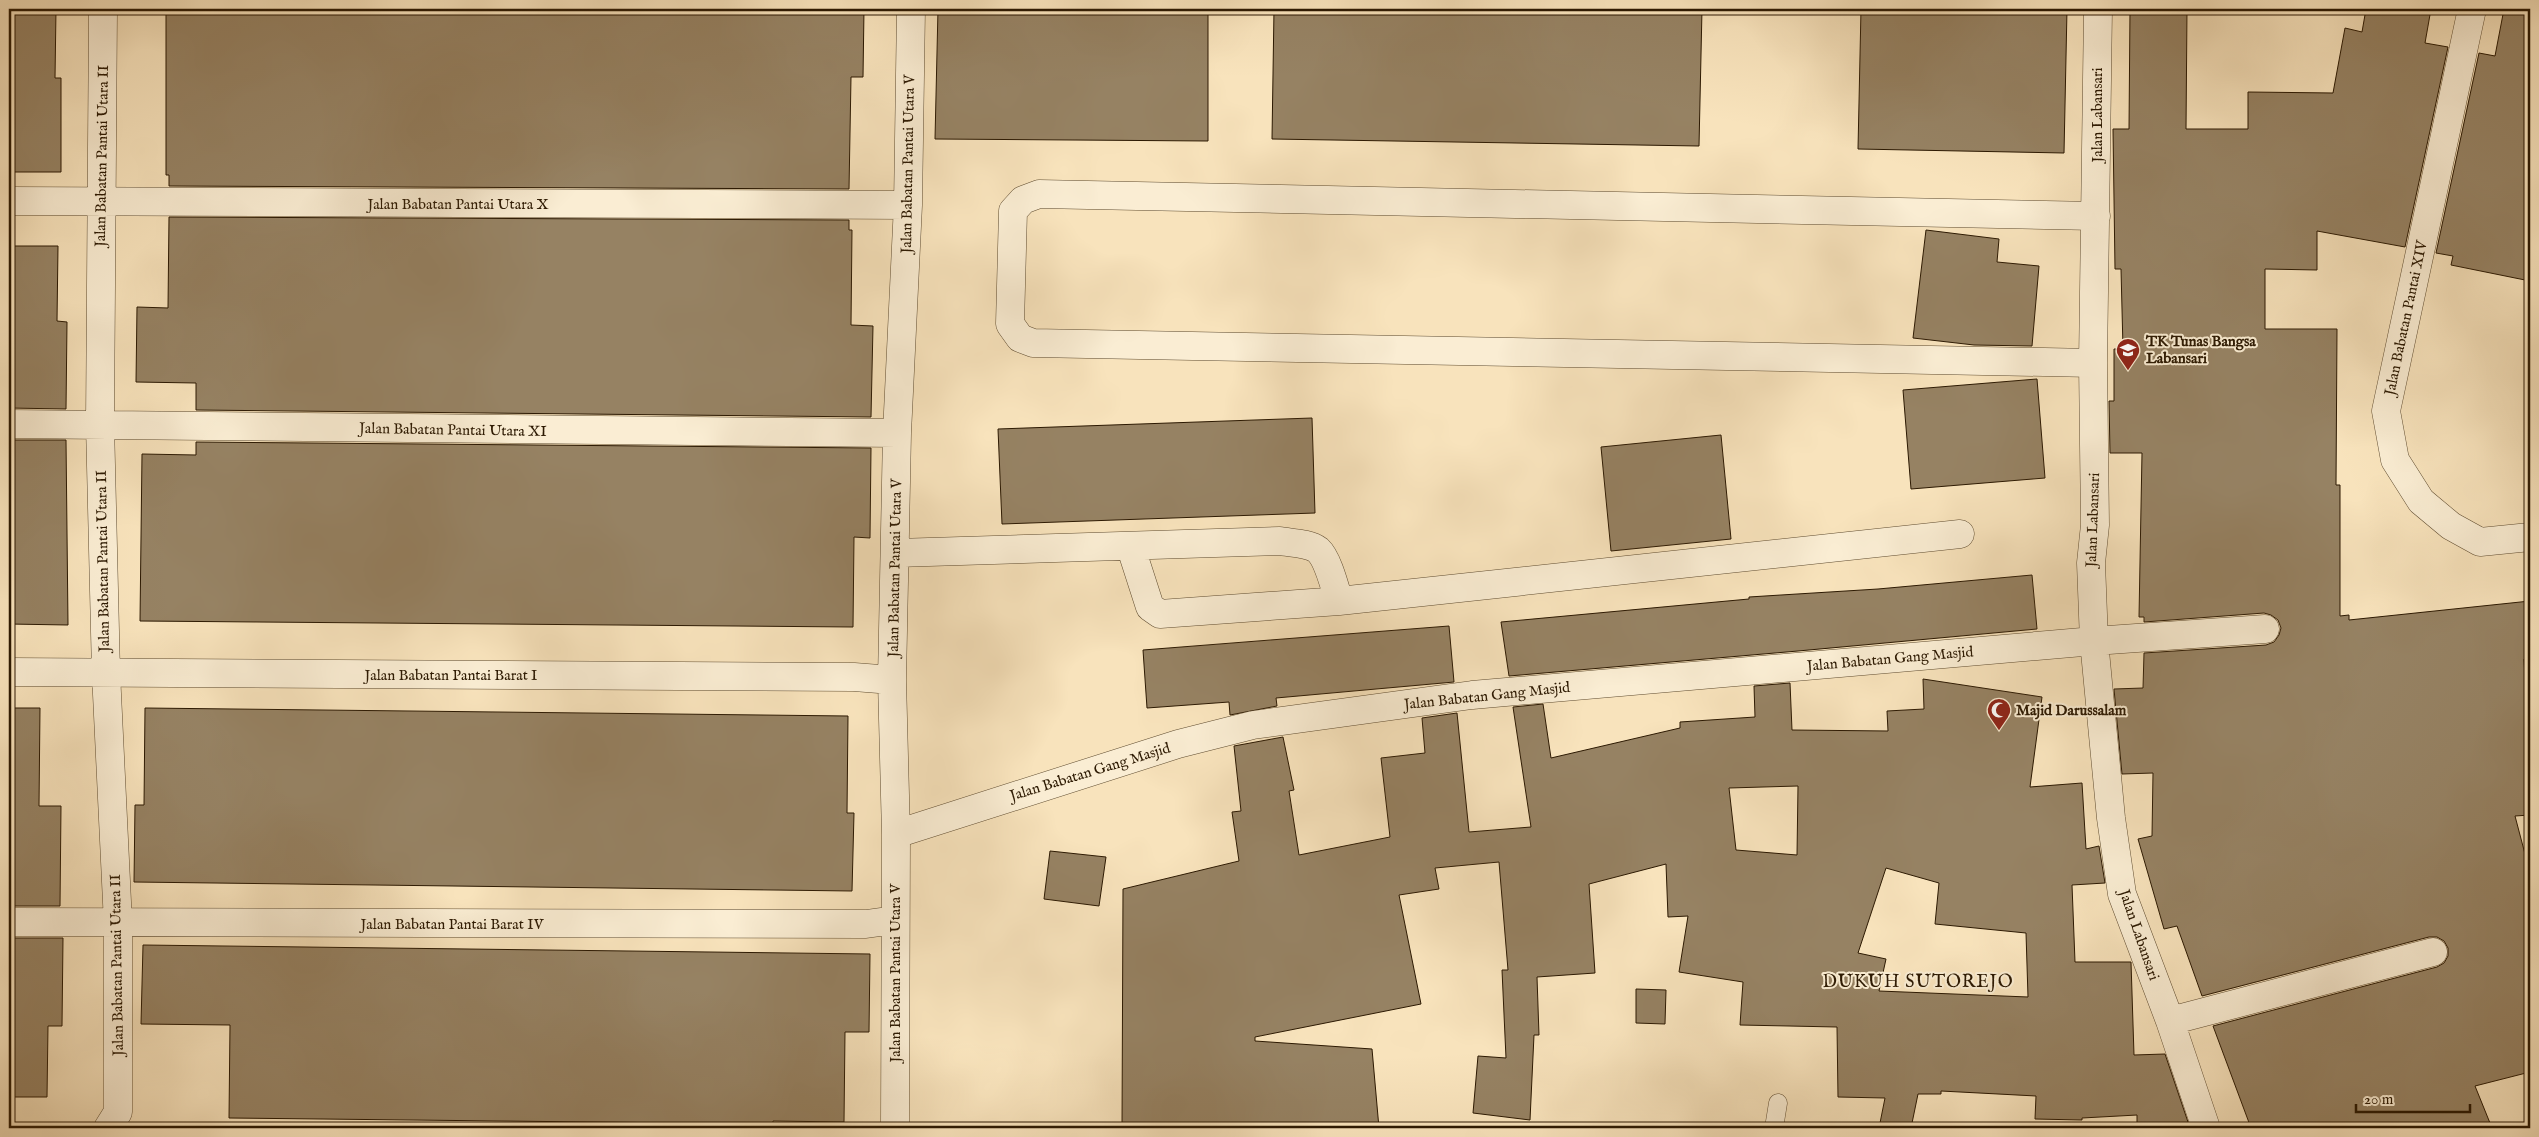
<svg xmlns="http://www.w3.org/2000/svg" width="2539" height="1137" viewBox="0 0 2539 1137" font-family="'IM FELL English',serif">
<rect width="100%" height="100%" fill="#f8e3bc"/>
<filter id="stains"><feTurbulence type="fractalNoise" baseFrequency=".004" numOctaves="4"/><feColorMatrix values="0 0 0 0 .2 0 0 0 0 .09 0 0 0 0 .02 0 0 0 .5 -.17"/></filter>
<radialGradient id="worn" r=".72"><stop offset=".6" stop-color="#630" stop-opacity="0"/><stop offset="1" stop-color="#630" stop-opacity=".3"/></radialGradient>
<path fill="#968263" stroke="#2c1902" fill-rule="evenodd" d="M9,9h47l-1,69h6v94h-52z
M166,9h698l-1,68h-12l-2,112 -680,-3v-11h-3z
M938,9h270v132l-273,-2z
M1274,9h428l-3,137 -427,-7z
M1861,9h206l-3,144 -206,-4z
M2130,9h57l-1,120h62v-37l85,1 12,-65 17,4 4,-23h65l-6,34 23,4 -43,200 -88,-16v39l-52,-1v60h72l-1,156h4v131l9,-1v5l181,-19v57l-6,1 6,113v43l-15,1 15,57v199l-55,14 17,42h-241l-38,-102 224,-59 7,-4 4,-7v-8l-4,-7 -7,-4h-8l-227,59 -25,-70 -13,3 -26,-90 14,-3 1,-63 -31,1 -8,-85 29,-1 1,-35 122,-8 8,-3 5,-7 2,-7 -3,-8 -7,-5 -7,-2 -120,9v-5h-5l3,-164h-32l-1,-52h5v-52h9l-2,-80h-6l-2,-140h16z
M2504,9h26v272l-79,-16 2,-9 -17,-3 43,-200 16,3z
M169,217l680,3v10h3l-1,95 22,1 -2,91 -675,-7v-27l-60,-1 1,-75 31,1z
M1926,230l73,9 -2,23 42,4 -7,80 -58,-1 -61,-7z
M9,246h49l-1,75 10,1 -1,87 -57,-1z
M2037,379l8,99 -134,11 -8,-99z
M1312,418l3,95 -313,11 -4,-95z
M1721,435l10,104 -120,12 -10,-104z
M9,440h57l2,185 -59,-1z
M196,442l675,6 -1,90 -16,-1 -1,90 -713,-6 2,-167 54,1z
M2032,575l5,54 -239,22 -289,25 -8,-54 248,-23v-2l129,-8z
M1449,626l5,56 -178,16 1,8 -47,9 -1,-13 -82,6 -4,-58z
M1923,679l119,18 -12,90 52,-4 4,66 13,-3 6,37 -33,2 3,77h56l3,93 31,-1 25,74h-53v-13l-55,3v2l-47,-1 1,-23 -95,-5v3h-23l-7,34h-32l6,-30 -47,-1 -1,-70 -97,-2 3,-43 -64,-10 9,-56 -20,1 -2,-53 -77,20 6,89 -58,4 2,58h-5l-4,85 -57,-7 5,-57 28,2 -4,-88h6l-9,-108 -64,6 4,21 -40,6 22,109 -166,33v4l117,8 7,79h-257l1,-239 116,-28 -7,-49 9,-1 -7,-65 49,-9 11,53 -5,1 10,64 91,-18 -9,-79 44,-5 -3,-35 35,-5 12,119 62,-5 -18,-120 30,-3 8,54 129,-30v-6l75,-5 -1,-31 36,-3 2,47 96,1 -1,-20 37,-2zM1798,786l-1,69 -61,-5 -7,-62zM1886,868l53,15 -4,41 91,9 2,64 -149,-6 7,-32 -28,-6z
M9,708h31l-1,98h22l-1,100h-51z
M145,708l703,8 -1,97h7l-2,78 -718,-9 1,-77h9z
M1050,851l56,6 -7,49 -55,-7z
M9,938h54l-1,88h-14l-1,71h-38z
M143,945l727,9 -1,78h-24l-1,90 -71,-1v3l-544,-6 1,-93 -89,-1z
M1636,989l30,1 -1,34 -29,-1z"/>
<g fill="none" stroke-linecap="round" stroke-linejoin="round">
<g stroke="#5f4c30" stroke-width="19">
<path id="service" d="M1774,1128l4,-25"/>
</g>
<g stroke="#5f4c30" stroke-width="29">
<path id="minor" d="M103,9l-3,415 6,249 12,250v189l-10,16
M2098,9l-5,354 2,162 -4,38 3,78 17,177 11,76 48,127 36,107
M2472,9l-86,402 9,49 26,41 30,25 29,16 50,-5
M9,201l899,4
M2093,363l-1060,-20 -13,-5 -10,-14 3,-113 10,-11 16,-6 1057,22
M9,424l888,9
M1131,548l19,59 10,7 179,-13 621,-67
M896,553l384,-12c11,2 29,2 38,9 10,9 17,38 21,51
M9,672l845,5 38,3
M896,834l282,-90 75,-19 219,-30 622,-54 171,-12
M9,922l857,2 29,-4
M2170,1021l263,-69
M895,1128l1,-294 -4,-154 5,-247 11,-228 3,-196"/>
</g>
<use href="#service" stroke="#faedd3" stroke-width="18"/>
<use href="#minor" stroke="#faedd3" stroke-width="28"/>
</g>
<defs>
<g id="school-pin" transform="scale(1.25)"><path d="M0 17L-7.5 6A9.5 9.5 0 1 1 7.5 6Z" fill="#8f2418" stroke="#faedd3"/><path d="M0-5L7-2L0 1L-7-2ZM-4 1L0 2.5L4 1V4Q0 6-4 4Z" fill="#fff"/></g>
<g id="mosque-pin" transform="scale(1.25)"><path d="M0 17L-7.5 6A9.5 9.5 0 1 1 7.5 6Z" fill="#8f2418" stroke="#faedd3"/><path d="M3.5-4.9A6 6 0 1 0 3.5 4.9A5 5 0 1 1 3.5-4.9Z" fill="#fff"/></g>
</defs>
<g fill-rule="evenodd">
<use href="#school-pin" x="2128" y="350"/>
<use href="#mosque-pin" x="1999" y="710"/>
</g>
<g text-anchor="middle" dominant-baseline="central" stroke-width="4" stroke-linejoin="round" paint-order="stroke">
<g font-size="15" fill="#2c1902" stroke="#faedd3">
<text transform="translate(2097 115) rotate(-90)">Jalan Labansari</text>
<text transform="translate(102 156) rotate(-89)">Jalan Babatan Pantai Utara II</text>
<text transform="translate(908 164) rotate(-89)">Jalan Babatan Pantai Utara V</text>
<text x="458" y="204">Jalan Babatan Pantai Utara X</text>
<text transform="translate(2406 318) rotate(-78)">Jalan Babatan Pantai XIV</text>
<text transform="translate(453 430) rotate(1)">Jalan Babatan Pantai Utara XI</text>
<text transform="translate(2093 520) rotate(-88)">Jalan Labansari</text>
<text transform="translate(103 561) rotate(-91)">Jalan Babatan Pantai Utara II</text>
<text transform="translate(895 568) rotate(-89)">Jalan Babatan Pantai Utara V</text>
<text transform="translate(1890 659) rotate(-5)">Jalan Babatan Gang Masjid</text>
<text x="451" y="675">Jalan Babatan Pantai Barat I</text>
<text transform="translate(1487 696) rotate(-6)">Jalan Babatan Gang Masjid</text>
<text transform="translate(1090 772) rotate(-17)">Jalan Babatan Gang Masjid</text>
<text x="452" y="924">Jalan Babatan Pantai Barat IV</text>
<text transform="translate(2139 935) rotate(71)">Jalan Labansari</text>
<text transform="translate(117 965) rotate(-91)">Jalan Babatan Pantai Utara II</text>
<text transform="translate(895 973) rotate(-90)">Jalan Babatan Pantai Utara V</text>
</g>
<g font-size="15" font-weight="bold" fill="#2c1902" stroke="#faedd3" text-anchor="start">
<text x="2146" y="341">TK Tunas Bangsa<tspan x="2146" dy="17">Labansari</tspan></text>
<text x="2016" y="710">Majid Darussalam</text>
</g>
<g font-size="18" letter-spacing="1" fill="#2c1902" stroke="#faedd3">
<text x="1918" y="982">DUKUH SUTOREJO</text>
</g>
</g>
<rect width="2539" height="1137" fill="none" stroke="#f8e3bc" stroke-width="30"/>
<rect x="10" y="10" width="2519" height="1117" fill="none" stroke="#2c1902" stroke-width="2.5"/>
<rect x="15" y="15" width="2509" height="1107" fill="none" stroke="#2c1902"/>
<path d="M2356 1104v8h114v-8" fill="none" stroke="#2c1902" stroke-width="2.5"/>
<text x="2364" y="1104" font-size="15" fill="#2c1902" stroke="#faedd3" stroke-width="4" paint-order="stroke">20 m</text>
<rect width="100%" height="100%" filter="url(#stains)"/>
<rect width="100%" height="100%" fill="url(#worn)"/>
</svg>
